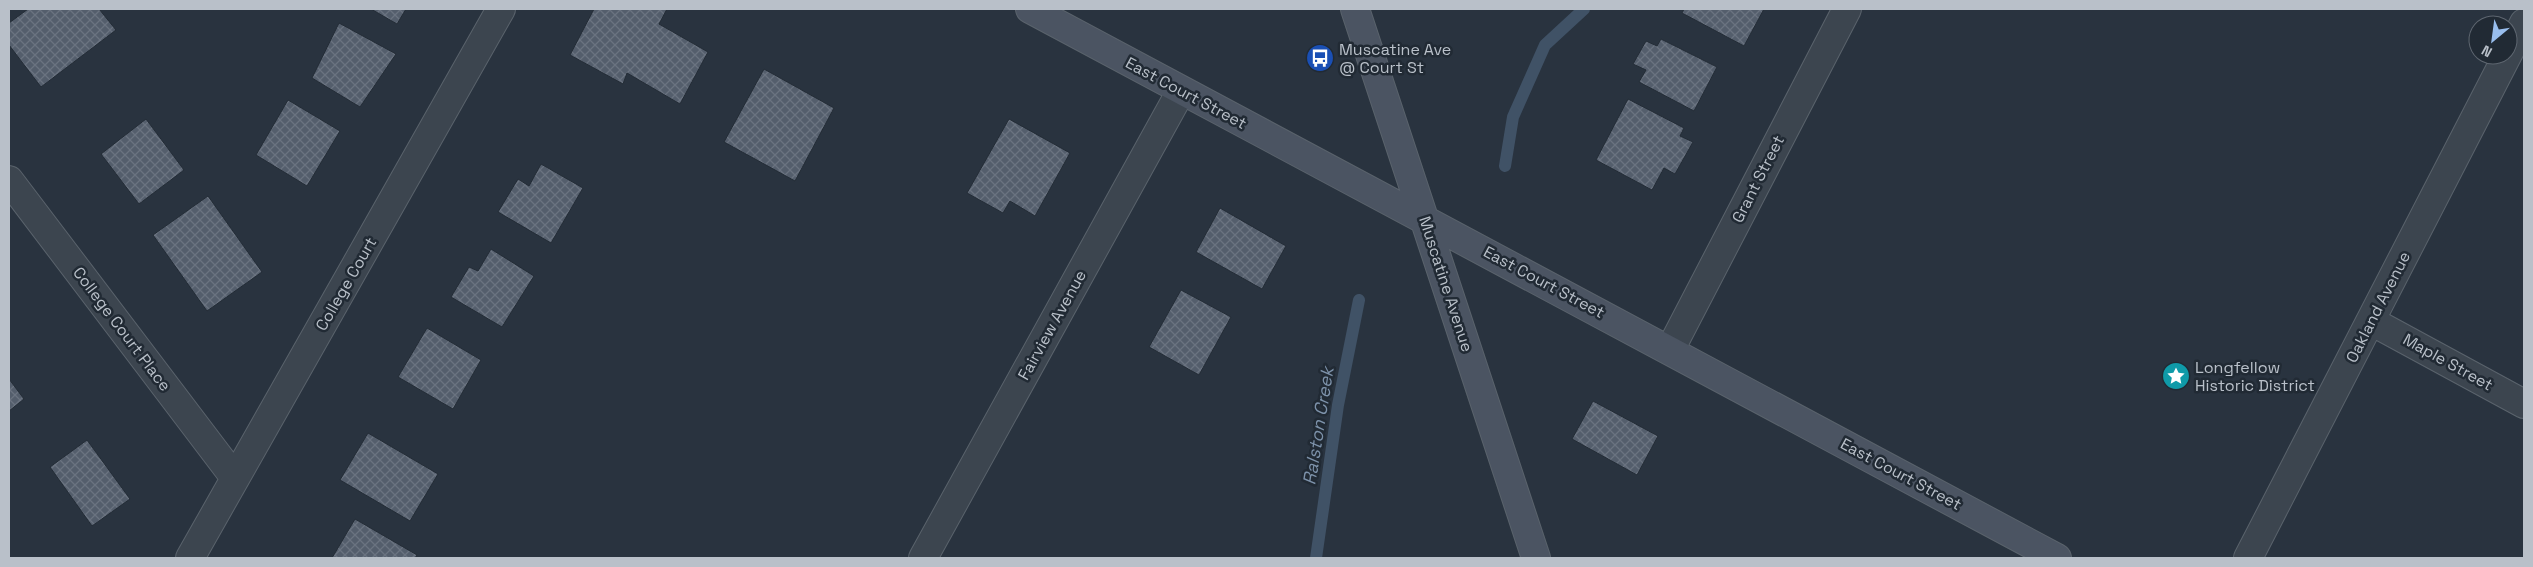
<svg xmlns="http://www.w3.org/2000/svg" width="2533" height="567" viewBox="0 0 2533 567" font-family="'Space Grotesk',sans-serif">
<defs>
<pattern id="building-cross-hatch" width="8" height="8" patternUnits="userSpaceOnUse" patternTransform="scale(1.25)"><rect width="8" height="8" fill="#545e6c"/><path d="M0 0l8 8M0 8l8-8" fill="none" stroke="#6a7380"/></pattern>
</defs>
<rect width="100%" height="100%" fill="#29333f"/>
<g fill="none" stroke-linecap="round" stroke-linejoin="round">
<path stroke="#405266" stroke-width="12" d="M1505,166l8,-49 32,-72 39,-36
M1316,558l22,-153 21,-105"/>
</g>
<path fill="url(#building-cross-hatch)" stroke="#232c36" d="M28,9h71l17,21 -75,57 -32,-42v-22z
M371,9h35l-9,15z
M594,9h73l-8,15 49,28 -28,52 -53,-31 -4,11 -53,-29z
M1684,9h80l-20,37 -62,-33z
M339,23l57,31 -36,53 -48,-29z
M1661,39l56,28 -23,44 -55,-29 7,-12 -13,-6 13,-23 11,5z
M764,69l70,39 -39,73 -71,-39z
M1628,99l56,29 -4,8 13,6 -18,32 -11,-6 -12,22 -56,-30z
M288,100l52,31 -33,55 -51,-31z
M146,119l38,51 -45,34 -38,-50z
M1009,119l61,34 -35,63 -25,-15 -7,12 -36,-20z
M541,164l42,24 -32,55 -53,-31 20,-33 11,7z
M208,196l54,76 -55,39 -54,-76z
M1220,208l66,38 -24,43 -66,-37z
M491,249l43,27 -32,51 -51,-30 18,-30 9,4z
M1181,290l50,27 -32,58 -50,-28z
M427,328l54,32 -28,49 -55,-32z
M9,379l15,20 -15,12z
M1593,401l65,35 -21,39 -65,-36z
M368,433l70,41 -28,47 -70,-41z
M87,440l43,59 -38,27 -42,-59z
M355,519l62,36 -2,3h-83z"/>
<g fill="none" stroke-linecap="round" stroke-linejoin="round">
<g stroke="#5a636c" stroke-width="30">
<path id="street" d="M9,180l226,298
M2371,321l153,83
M1670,350l177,-341
M190,558l311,-549
M923,558l258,-467
M2248,558l276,-535"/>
</g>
<g stroke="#5a636c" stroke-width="30">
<path id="secondary" d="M1030,9l1027,549
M1355,9l181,549"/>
</g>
<use href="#street" stroke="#3c454f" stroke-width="28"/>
<use href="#secondary" stroke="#4b5462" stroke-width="28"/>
</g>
<defs>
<g id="bus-disc" transform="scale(1.4375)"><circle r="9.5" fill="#1a4fb4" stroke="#212a34"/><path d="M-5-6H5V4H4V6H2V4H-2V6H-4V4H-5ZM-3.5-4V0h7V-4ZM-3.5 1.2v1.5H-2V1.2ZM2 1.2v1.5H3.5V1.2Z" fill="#fff"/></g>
<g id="sight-disc" transform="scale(1.4375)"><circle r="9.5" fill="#0f9aa8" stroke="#212a34"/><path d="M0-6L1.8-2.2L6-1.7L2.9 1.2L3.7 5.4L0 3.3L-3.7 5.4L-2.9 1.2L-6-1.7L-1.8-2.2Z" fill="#fff"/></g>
</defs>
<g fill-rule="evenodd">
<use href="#bus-disc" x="1320" y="58"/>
<use href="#sight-disc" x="2176" y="376"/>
</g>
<g text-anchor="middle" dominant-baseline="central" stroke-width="5" stroke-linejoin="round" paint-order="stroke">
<g font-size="16" fill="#b9c0c9" stroke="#212a34" text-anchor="start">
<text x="1339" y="49">Muscatine Ave<tspan x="1339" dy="18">@ Court St</tspan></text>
<text x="2195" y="367">Longfellow<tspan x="2195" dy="18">Historic District</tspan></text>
</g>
<g font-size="16" fill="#b9c0c9" stroke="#212a34">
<text transform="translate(1186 93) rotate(28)">East Court Street</text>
<text transform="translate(1758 179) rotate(-63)">Grant Street</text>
<text transform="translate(1544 282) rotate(28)">East Court Street</text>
<text transform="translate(346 284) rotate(-60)">College Court</text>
<text transform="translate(1446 284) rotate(72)">Muscatine Avenue</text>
<text transform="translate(2378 307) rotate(-63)">Oakland Avenue</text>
<text transform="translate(1052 325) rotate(-61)">Fairview Avenue</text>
<text transform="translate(122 329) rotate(53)">College Court Place</text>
<text transform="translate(2448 362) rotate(29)">Maple Street</text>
<text transform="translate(1901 474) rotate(28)">East Court Street</text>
</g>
<g font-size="18" font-style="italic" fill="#7d92aa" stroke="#212a34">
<text transform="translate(1318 426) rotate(-81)">Ralston Creek</text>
</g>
</g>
<rect width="2533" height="567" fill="none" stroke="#b9c0c9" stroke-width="20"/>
<g transform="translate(2493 40) rotate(209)"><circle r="24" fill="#212a34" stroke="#5e6670"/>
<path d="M0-4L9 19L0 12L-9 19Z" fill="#99beee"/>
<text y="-8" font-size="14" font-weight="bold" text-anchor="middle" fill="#b9c0c9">N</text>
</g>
</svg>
